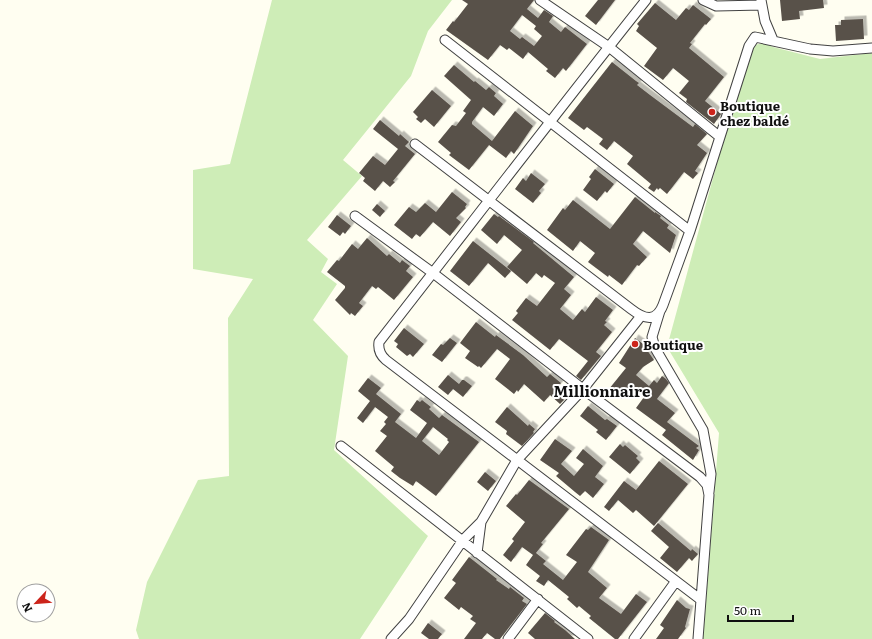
<svg xmlns="http://www.w3.org/2000/svg" width="872" height="639" viewBox="0 0 872 639" font-family="Literata,serif">
<defs>
<filter id="shadow"><feDropShadow dx="3.5" dy="-3.5" stdDeviation="0" flood-color="#0004"/></filter>
</defs>
<rect width="100%" height="100%" fill="#fffef1"/>
<path fill="#ceedb7" d="M272,0h180l-24,31 -17,45 -68,84 19,16 -55,64 21,19 -7,13 16,12 -24,36 35,36 -14,94 94,86 -68,103h-221l-3,-9 11,-48 51,-102 31,-4 -1,-158 25,-39 -60,-10v-99l37,-6z
M764,43l9,4 47,12 52,-6v586h-169l16,-206 -52,-86 82,-301z"/>
<path fill="#59514a" fill-rule="evenodd" filter="url(#shadow)" d="M462,0h72l-7,9 11,9 6,-8 9,6 -4,6 12,10 4,-5 22,17 -21,27 -3,-3 -8,10 -9,-7 2,-2 -20,-17 -5,7 -14,-11 -2,2 -7,-5 -12,15 -42,-30 7,-9 1,1 14,-18zM522,15l14,11 -2,3 8,7 -8,10 -12,-9 -2,2 -10,-8z
M598,0h17l-19,25 -11,-9z
M780,0h43l1,8 -25,3 1,8 -18,2z
M655,3l21,17 10,-12 3,2 4,-5 18,14 -5,6 -1,-1 -15,19 2,1 -3,4 35,29 -19,24 16,13 -7,10 -28,-22 1,-3 -8,-6 10,-12 -16,-13 -10,12 -19,-14 13,-18 -21,-17 3,-5 -2,-2z
M863,19l1,20 -28,2 -1,-16h6v-5z
M612,62l24,19 3,2 -2,2 13,10 43,32 2,-3 12,10 -10,11 10,8 -12,18 3,2 -5,6 -9,-7 -17,22 -7,-6 -2,2 -1,-2 -3,4 -6,-4 3,-4 -24,-20 6,-8 -19,-15 -7,9 -8,-6 4,-5 -16,-12 -3,3 -16,-12z
M454,65l20,17 1,-1 11,9 3,-3 7,6 -2,3 9,8 -9,12 -11,-9 -11,15v2l20,17 23,-30 18,15 -19,28 -3,-3 -5,7 -17,-13 -20,25 -20,-15 2,-2 -13,-11 14,-17 4,1 10,-13 -3,-2 8,-11 -27,-24z
M432,90l19,16 -17,21 -9,-8 -4,4 -5,-4 2,-2 -5,-5z
M380,120l19,16 1,-2 9,8 -4,4 10,8 -22,27 2,1 -5,5 -7,-6 -8,10 -12,-10 2,-3 -6,-5 14,-17 12,9 13,-16 -25,-20z
M595,169l19,15 -7,9 -2,-2 -8,10 -14,-11 8,-11 -2,-2z
M531,173l14,11 -6,7 2,2 -8,10 -18,-14 8,-11 3,3z
M452,192l15,12 -2,3 1,1 -10,10 5,4 -11,14 -17,-14 -13,15 -4,-3 -4,5 -18,-14 15,-18 7,5 9,-9 11,9z
M635,197l20,16v-1l6,4 -1,2 9,7 -2,3 9,7 -6,18 -27,-22 -10,13 14,13 -8,9 -2,-1 -15,20 -13,-10 -1,2 -20,-15 7,-9 -15,-12 -7,10 -26,-21 16,-22 2,2 8,-10 37,29z
M377,204l8,7 -5,6 -8,-7z
M494,214l4,3 1,-1 35,26 -1,1 41,34 -10,12 7,6 -11,14 13,11 9,-11 3,3 11,-15 17,13 -8,11 2,1 -3,3 8,7 -16,20 5,4 -20,24 -5,-4 12,-15 -29,-22 -9,11 -38,-30 6,-7 -2,-2 10,-13 11,8 18,-23 -11,-8 -2,3 -6,-5 -9,11 -20,-17 15,-17 -18,-15 -7,9 -16,-14z
M337,215l14,11 -6,8 -2,-2 -3,4 -12,-9z
M367,238l20,18 2,-2 11,9 2,-3 8,6 -4,5 7,6 -19,23 -16,-13 -2,2 -4,-3 -13,17 4,3 -8,10 -4,-3 -1,2 -15,-15 10,-12v-2l-18,-14 10,-12 2,1 13,-17 6,5z
M473,241l38,30 -6,7 -17,-15 -19,23 -19,-15z
M476,322l19,15 1,-2 27,20 24,22 3,-3 11,9 -6,7 9,10 -4,4 -10,-9 -6,7 -20,-18 -6,8 -1,-2 -3,4 -19,-15 15,-20 -13,-10 -16,19 -2,-2 -1,1 -13,-9 5,-7 -10,-8z
M404,328l20,16 -11,13 -3,-3 -3,2 -11,-9 2,-3 -4,-3z
M450,338l7,5 -15,19 -10,-7 9,-11 2,1z
M635,338l7,5 12,17 -11,7 -7,8 13,11 5,-6 3,3 5,-7 4,3 3,4 -12,16 18,14 -8,9 32,24 -3,2 3,2 -6,10 -31,-25 4,-5 -30,-22 8,-11 -12,-10 -10,12 -13,-10 17,-21 -7,-5z
M448,375l11,9 3,-4h2l8,6 -9,11 -10,-8 -5,6 -10,-8z
M368,378l13,10 -5,6 25,20 -6,8 21,16 11,-15 -17,-13 7,-10 3,2 2,-2 9,7 -2,2 10,9 3,-3 37,27 -43,54 -20,-15 -3,5 -13,-8 -9,-7 3,-4 -19,-16 12,-15 -7,-5 6,-7 -2,-2 4,-5 -13,-10 -12,16 -6,-5 13,-17 -12,-10zM433,427l15,12 -1,1 2,2 -10,13 -17,-14z
M588,406l17,14 2,-1 10,7 -11,14 -10,-8 2,-2 -18,-14z
M507,407l21,19 1,-2 6,5 -2,3 1,1 -12,13 -16,-12 1,-3 -12,-9z
M555,439l17,12 -11,13 13,12 10,-12 -8,-6 7,-9 20,17 -8,11 9,7 -11,14 -8,-7 -5,5 -5,-4 -19,-16 3,-3 -19,-13z
M620,444l3,3 2,-2 13,11 -2,2 4,4 -10,12 -21,-17z
M659,461l29,23 -34,42 -18,-16 -3,3 -15,-13 -9,11 -5,-4 20,-26 12,9z
M485,472l11,9 -8,10 -11,-9z
M529,480l40,29 -28,34 2,1 -7,9 10,8 -3,3 20,16 14,-18 -11,-7 20,-26 2,1 3,-3 18,13 -21,32 19,16 -8,10 22,16 15,-20 11,8 -29,37h-3l-26,-21 2,-2 -12,-10 -2,2 -10,-9 2,-2 -21,-17 -4,6 -8,-5 4,-5 -14,-11 7,-10 -11,-8 -11,15 -8,-7 11,-14 -2,-2 13,-17 -19,-16 10,-12 1,1z
M658,523l33,28 1,-2 6,5 -6,7 -3,-3 -12,14 -17,-14 9,-11 -18,-16z
M469,557l28,22 -1,1 13,9 1,-2 14,11 -2,3 5,3 -27,35h-5l-8,-6 -5,6h-18l12,-16 -6,-4 3,-3 -12,-9 -2,3 -15,-12 12,-15 -4,-3z
M677,600l9,8 4,1 -5,18 1,1 -8,11h-22l8,-11 -4,-3z
M545,613l10,8 -1,1 11,8 10,9h-40l-7,-6z
M428,623l14,11 -4,5h-9l-8,-6z"/>
<g fill="none" stroke-linecap="round" stroke-linejoin="round">
<g stroke="#424242" stroke-width="11">
<path id="minor" d="M540,0l69,47 111,90
M646,0c-90,113 -178,228 -267,342 -1,7 1,13 7,18l315,240
M703,0l13,6 46,-1
M761,0l4,21 8,19
M445,40l245,191
M415,144l216,165c13,10 25,14 32,-4l27,-74 59,-185 6,-9 55,12 23,2 39,-3
M355,216l78,57 150,116 117,88 7,8 2,10 -11,144
M660,311l-8,26 3,11 48,82 8,44 -2,18
M341,446l247,193
M477,553l4,-31 36,-62 66,-71 58,-73
M391,639l18,-20 54,-79 18,-18
M508,639l30,-40
M634,639l42,-58"/>
</g>
<use href="#minor" stroke="#fff" stroke-width="9"/>
</g>
<g fill="#cc241b" stroke="#fff" stroke-width="1.5">
<circle cx="712" cy="112" r="4"/>
<circle cx="635" cy="344" r="4"/>
</g>
<g text-anchor="middle" dominant-baseline="central" stroke-width="4" stroke-linejoin="round" paint-order="stroke">
<g font-size="13" font-weight="bold" fill="#0f0f0f" stroke="#fff" text-anchor="start">
<text x="720" y="105">Boutique<tspan x="720" dy="15">chez baldé</tspan></text>
<text x="643" y="344">Boutique</text>
</g>
<g font-size="15" font-weight="bold" fill="#0f0f0f" stroke="#fff">
<text x="602" y="390">Millionnaire</text>
</g>
</g>
<g transform="translate(36 603) rotate(244)"><circle r="19" fill="#ffffff" stroke="#9f9f9f"/>
<path d="M0-3L7 15L0 10L-7 15Z" fill="#cc241b"/>
<text y="-6" font-size="11" font-weight="bold" text-anchor="middle" fill="#0f0f0f">N</text>
</g>
<path d="M728 615v6h65v-6" fill="none" stroke="#0f0f0f" stroke-width="2"/>
<text x="734" y="615" font-size="12" fill="#0f0f0f" stroke="#ffffff" stroke-width="3" paint-order="stroke">50 m</text>
</svg>
